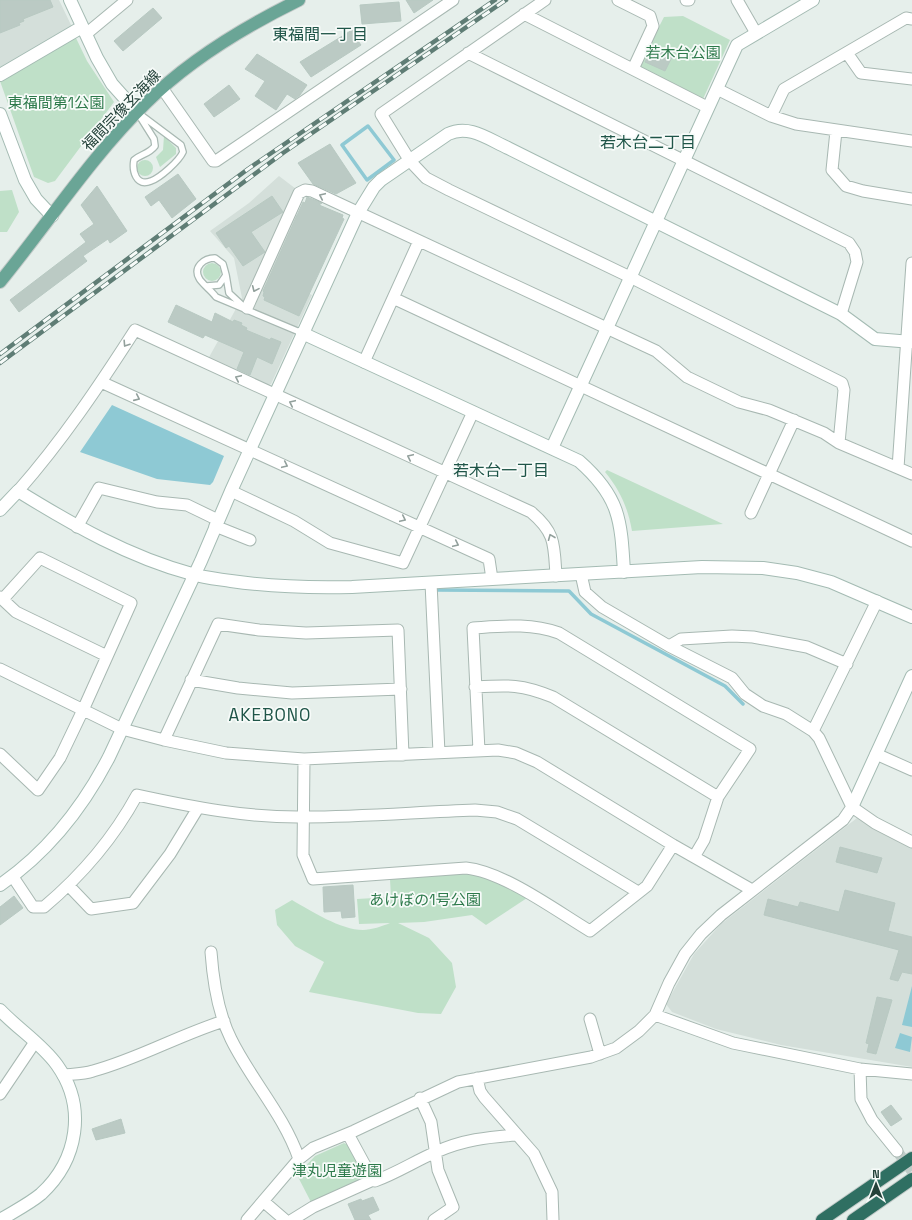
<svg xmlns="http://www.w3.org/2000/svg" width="912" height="1220" viewBox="0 0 912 1220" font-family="'Space Grotesk','Noto Sans JP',sans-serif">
<rect width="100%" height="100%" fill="#e6efeb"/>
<path fill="#d4dfda" d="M0,0h59l13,27 -72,43z
M279,176l25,19 -9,19 23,10 -28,61 22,10 -41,89 -4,2 -59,-27 34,-61 -8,-40 -24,-27 39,-28z
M857,818l27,16 28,12v221l-131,-22 -65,-16 -44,-17 -6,-8 28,-50 27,-30z"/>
<path fill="#bfe0c8" d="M683,16l47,24 -27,59 -62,-31v-6l23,-45z
M72,37l4,1 11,23 27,41 -59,79 -7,2 -14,-6 -34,-96z
M164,136l12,12v6l-16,13 -4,-10 7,-7z
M137 168a8 8 0 1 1 16 0a8 8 0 1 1-16 0Z
M12,190l7,22 -12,20h-7v-41z
M203 272a9 9 0 1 1 18 0a9 9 0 1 1-18 0Z
M607,470l116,54 -91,7c-4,-23 -12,-41 -27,-59z
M456,873c29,2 47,11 71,25l-41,27 -14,-10 -48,7 -26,1 31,15 23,25 4,24 -15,27 -23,-1 -109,-21 15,-30 -29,-16 -18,-21 -2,-15 17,-10c19,11 49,30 71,30 8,0 20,-4 27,-7l-31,1 -2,-25 34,-2 -1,-18z
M344,1143l6,3 19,33 -57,25 -15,-29 18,-19z"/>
<path fill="#8ec9d4" d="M112,405l112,51 -11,26 -3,3 -53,-6 -77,-27z
M912,986v41l-10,-2z
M900,1033l12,4 -2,15 -15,-4z"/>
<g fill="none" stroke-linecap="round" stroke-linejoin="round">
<path stroke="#8ec9d4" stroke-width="3.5" d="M368,126l26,34 -27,20 -25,-35z
M436,590l133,1 22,23 134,72 18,18"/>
</g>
<path fill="#bbcac4" stroke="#b8c9c2" d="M0,0h50l3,7 -30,12 1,2 -5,2 1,2 -20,8z
M406,0h27l-19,13z
M399,2l2,19 -39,3 -2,-19z
M153,8l9,10 -39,33 -9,-10z
M357,27l7,10 -6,4 3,4 -50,32 -11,-15z
M653,47l19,10 -7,14 -20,-9z
M257,54l50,31 -7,10 -5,4 -8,-5 -11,16 -21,-14 10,-15 -20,-12z
M229,85l11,14 -26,18 -10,-13z
M330,144l26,39 -20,11 -23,-10 -15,-21z
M178,174l18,25 -24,19 -13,-18 -8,6 -6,-9z
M97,186l30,45 -17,12 -2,-4 -25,17 4,5 -68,51 -9,-12 76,-58 -6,-8 14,-10 -13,-19z
M272,196l11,16 -32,20 14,20 -22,14 -14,-20 -3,2 -10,-15z
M307,197l15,6 -3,2 24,10 -1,3 2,1 -45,97 -35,-16 1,-3 -2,-1 1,-4 -1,-1 40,-89 2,1z
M176,305l36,17 3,-9 18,9 1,-2 8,3 -1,2 6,3 -1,2 24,10 1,-2 10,4 -9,22 -15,-7 -7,18 -13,-6 7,-17 -39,-17 -2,3 -35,-16z
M840,847l42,11 -5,15 -41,-11z
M353,885l2,32 -13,1 -1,-7 -17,1 -1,-25z
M845,890l50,13 -7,28 24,6v37l-10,-2 -4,9 -8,-2 9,-29 -135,-35 4,-16 30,8 2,-5 39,10z
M14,896l9,12 -23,17v-18z
M877,997l15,3 -16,54 -9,-2 2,-8 -3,-1z
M891,1105l11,14 -11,7 -10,-14z
M121,1119l4,14 -29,7 -4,-11z
M373,1197l6,13 -11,5 3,5h-16l-7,-16 13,-5 1,2z"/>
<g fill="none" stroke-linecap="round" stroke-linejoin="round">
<path stroke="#bfccc8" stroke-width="11" stroke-dasharray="11 5.5" stroke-linecap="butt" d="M897,1151l15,20"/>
<g stroke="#a8b8b2" stroke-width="8">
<path id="lane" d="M137,112l44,33 2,7c-4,9 -23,26 -32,29 -15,6 -19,-10 -17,-21 7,-6 15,-6 21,-14l-1,-7z
M226,275l3,18 14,13
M207,286l12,-1 7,-10 -3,-11 -8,-6c-11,0 -22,9 -16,20 2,5 13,13 17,19l86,36"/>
</g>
<g stroke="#a8b8b2" stroke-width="13">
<path id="street" d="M545,0l-164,114 29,47 16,17 23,12 181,87 212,106 2,7 -5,53
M618,0l32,16 3,10 -20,43
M686,0h3
M737,0l19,33
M524,14l183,93
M86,34l41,-34
M468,53l381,190 6,9 2,10 -16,52
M847,53l14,20 51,6
M162,88l51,73h3l237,-161
M717,89l54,27 25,8 116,17
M771,116l13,-27 122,-71 6,1
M836,131l-4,39 14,16 17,5 49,8
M393,298l519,243
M247,308l52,-115 6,-3 7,1 344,160 31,26 52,25 30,8 55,23 15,10 73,31
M364,362l55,-121
M101,382l388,177 3,20
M898,468l14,-205
M18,491c44,-50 81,-105 117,-161l396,182c25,21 23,33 25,64
M231,491l63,30 36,22 73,20 70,-151
M751,513l43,-93
M215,526l35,14
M77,527l22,-39 58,14 30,3 31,15
M581,574l4,18 17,15 67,39 63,32 13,16 18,12 23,8 27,17
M431,583l8,170
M0,597l16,15 91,44
M877,601l-64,130 6,7 33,69 23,16 37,19
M669,646l12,-7 51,-3 21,1 54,10 40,17
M0,669l122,60 42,11 62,13 78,6 194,-9 18,3 21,9 136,83 79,45
M191,680l47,8 54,5 109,-4
M475,687c33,-2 47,-3 78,10l165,100 32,-48 -191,-116c-29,-10 -55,-7 -86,-5l6,123
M164,740l54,-116 41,6 47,3 92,-3 5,125
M0,754l38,36 22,-32 23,-48 48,-107 -91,-45 -37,41
M876,754l36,16
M304,759l-1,96 10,24 153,-11c38,4 89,42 124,63l57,-45 26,-41
M694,857l10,-17 14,-43
M13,877l20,30h11c38,-32 69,-68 93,-112 55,12 111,23 168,22 56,0 113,-5 170,-7l22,2 20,7 121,73
M69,886l22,23 42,-6 37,-49 28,-46
M211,952c2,28 7,61 20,87 20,41 53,76 68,120
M655,1015l78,28 127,26 52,5
M590,1019l10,35
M860,1069l1,30 11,21 25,31
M63,1075c10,-1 21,-1 30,-4 45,-12 86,-36 131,-50
M477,1078l3,13 4,6 50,57 18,38 1,28
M0,1094l35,-52
M420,1098l11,24 7,48 15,37 -19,13
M348,1134l25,46 2,1c22,-8 40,-20 61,-29 26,-12 52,-15 80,-17
M263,1201l22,19
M247,1220l52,-61 14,-11 41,-17 104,-49 133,-25 25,-9 23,-17 16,-16 14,-32 16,-29 16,-20 20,-19 122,-95 9,-13
M292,1220l21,-13 60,-27"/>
</g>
<g stroke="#a4bbb3" stroke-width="14">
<path id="secondary" d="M70,0l27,58 15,26 25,28
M0,75l82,-48
M0,114l25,66 11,19 16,17
M302,333l277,128c41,36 42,59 45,111
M552,448l185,-403 76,-45
M0,510l18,-19c55,34 111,66 174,83 13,4 26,5 39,7 41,6 80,7 121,6l350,-20 61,1 34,5 34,9 81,35
M852,807l60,-131
M0,885c48,-33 82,-76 109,-128l92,-196 30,-70 127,-278 16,-26 7,-7 67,-46c21,-10 40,5 60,14l333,166 34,25 37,3
M0,1010c18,19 42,34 57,55 30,42 21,95 -16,129 -12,10 -28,18 -41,26"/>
</g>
<g stroke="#c2cac8" stroke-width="14">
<path id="primary" d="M0,282c49,-60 91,-125 146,-179 44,-44 98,-76 153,-103"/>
</g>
<g stroke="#c2cac8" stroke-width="14">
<path id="highway" d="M822,1220l90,-62
M853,1220l59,-41"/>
</g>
<use href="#lane" stroke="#fff" stroke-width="5.5"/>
<use href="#street" stroke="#fff" stroke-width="11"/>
<use href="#secondary" stroke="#fff" stroke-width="12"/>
<use href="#primary" stroke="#6aa596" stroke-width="12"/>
<use href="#highway" stroke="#2f6f62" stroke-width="12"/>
<g stroke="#5f7d75" stroke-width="4.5">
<path id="rail" d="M0,354l248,-185 247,-169
M0,363l283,-210 223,-153"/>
</g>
<use href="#rail" stroke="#f7fbf9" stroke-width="3" stroke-dasharray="9" stroke-linecap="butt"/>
</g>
<defs><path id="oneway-chevron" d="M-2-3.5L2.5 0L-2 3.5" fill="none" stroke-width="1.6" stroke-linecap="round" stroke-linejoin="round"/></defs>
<g stroke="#92a09c">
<use href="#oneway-chevron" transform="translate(322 196) rotate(-155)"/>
<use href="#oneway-chevron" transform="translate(255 289) rotate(114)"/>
<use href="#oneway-chevron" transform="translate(126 344) rotate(123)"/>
<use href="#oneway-chevron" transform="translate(238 378) rotate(-155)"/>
<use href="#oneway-chevron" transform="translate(137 398) rotate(24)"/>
<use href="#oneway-chevron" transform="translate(292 403) rotate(-155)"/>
<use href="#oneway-chevron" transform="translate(410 457) rotate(-155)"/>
<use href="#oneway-chevron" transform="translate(285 465) rotate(25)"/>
<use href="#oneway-chevron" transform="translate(403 519) rotate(25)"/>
<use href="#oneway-chevron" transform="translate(551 537) rotate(-112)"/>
<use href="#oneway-chevron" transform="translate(456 544) rotate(25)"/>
</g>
<g text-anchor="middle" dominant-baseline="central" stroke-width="3.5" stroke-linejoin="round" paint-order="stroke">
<g font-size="15" fill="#2d7a4b" stroke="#f7fbf9">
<text x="683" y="52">若木台公園</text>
<text x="56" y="102">東福間第1公園</text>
<text x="425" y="899">あけぼの1号公園</text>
<text x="337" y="1170">津丸児童遊園</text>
</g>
<g font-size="15" fill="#24423a" stroke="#f7fbf9">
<text transform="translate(121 110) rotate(-46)">福間宗像玄海線</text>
</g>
<g font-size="16" fill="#1f5548" stroke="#f7fbf9">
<text x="320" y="34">東福間一丁目</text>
<text x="648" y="142">若木台二丁目</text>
<text x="501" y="470">若木台一丁目</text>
</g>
<g font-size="17" letter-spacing="1" fill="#1f5548" stroke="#f7fbf9">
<text x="270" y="715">AKEBONO</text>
</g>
</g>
<g transform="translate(876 1184)" stroke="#f7fbf9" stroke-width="3" paint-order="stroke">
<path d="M0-3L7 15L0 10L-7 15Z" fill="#24423a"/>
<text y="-6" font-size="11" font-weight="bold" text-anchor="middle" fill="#24423a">N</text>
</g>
</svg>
